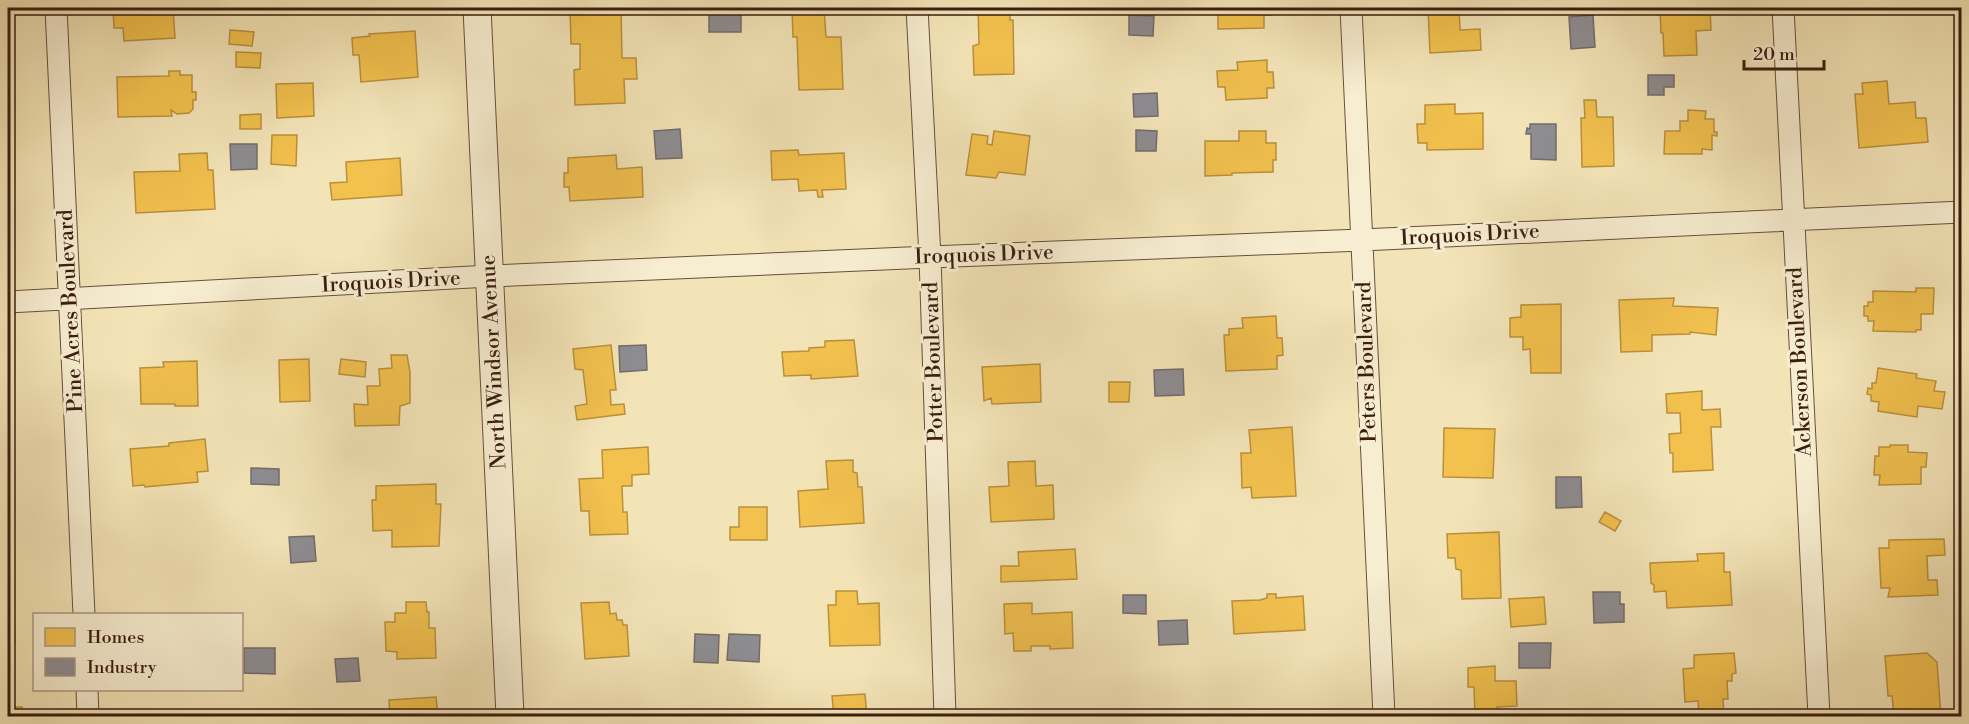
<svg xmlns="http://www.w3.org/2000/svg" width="1969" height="724" viewBox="0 0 1969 724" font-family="'Libre Bodoni',serif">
<rect width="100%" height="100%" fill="#f3e4b7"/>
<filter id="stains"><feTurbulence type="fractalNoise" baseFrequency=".00333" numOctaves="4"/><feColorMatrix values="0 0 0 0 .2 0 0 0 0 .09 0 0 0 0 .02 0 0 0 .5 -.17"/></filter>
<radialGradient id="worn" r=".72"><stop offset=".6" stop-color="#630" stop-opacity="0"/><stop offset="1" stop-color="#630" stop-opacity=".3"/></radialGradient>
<path fill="#f2c14e" stroke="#bb903c" stroke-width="1.5" d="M113,8h70v1h-10l2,29 -51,3 -1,-13h-9z
M792,8h32l2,29h15l2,52 -44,1 -2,-53h-4z
M978,8h32v12h3l1,54 -40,1 -1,-29 6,-2z
M1218,8h52l1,7h-7v13l-46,1z
M1428,8h31l1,22 20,-1 1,21 -51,3z
M1660,8h50l1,22 -15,1 1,24 -33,1 -1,-23h-2z
M621,9l1,49h14l1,21h-13l1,24 -50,2 -1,-35 6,-1v-25h-9l-1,-34z
M230,30l24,2 -2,14 -23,-2z
M415,31l3,46 -57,5 -2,-27h-6l-1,-17 18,-2 -1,-2z
M236,52l25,1 -1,15 -24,-1z
M1267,60v12h6l1,16h-7v10l-41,2 -1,-13h-7l-1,-16 21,-1 -1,-8z
M169,71h11v4h12v17h4v8h-3v9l-4,4 -12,1 -6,-4 1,6 -54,1 -1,-40 52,-1z
M1887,81l2,23 26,-2 1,16h10l2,24 -69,6 -4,-54h8l-1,-11z
M313,83l1,33 -37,2 -1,-34z
M1584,100h12l1,17h16l1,49 -32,1 -1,-49h4z
M1455,104v10l28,-1v36l-56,1v-7h-9l-1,-19h8v-19z
M1688,110l18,1 -1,8h9v13h3v4l-5,-1v15l-10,-1v5h-38l1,-23h15v-10h8z
M261,114v15h-21v-14z
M994,131l36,5 -5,39 -26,-3 -3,6 -30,-3 6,-41 16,2 -1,8 5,1z
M1239,131h27v12h10v17h-3v12l-41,1v2l-27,1v-35h34z
M272,135h25l-1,31 -25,-2z
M798,150l1,5 45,-2 2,36 -24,1 1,7h-5l-1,-7 -18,1 -1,-12 -26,1 -1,-29z
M207,153l1,17h5l2,39 -79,4 -2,-41 46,-1 -1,-17z
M616,155l1,14 25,-2 1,30 -73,4 -1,-14h-5v-14h4v-15z
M400,158l2,37 -70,5 -2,-17 17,-1 -1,-20z
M1916,288h18l-1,26h-12v16h-5v2l-43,-1 1,-10h-6v-5h-4v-10h4v-4h5v-11l43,1z
M1674,298l-1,8 45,2 -2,27 -26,-3v2l-38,1v16l-31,1 -2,-52z
M1561,304v69h-30l-1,-24 -7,1v-13h-13v-19l11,-1v-12z
M1276,316l1,22h5l1,17 -6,1v13l-51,2 -2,-36h5v-6l14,-1 -1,-10z
M854,340l4,36 -47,3v-4l-27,1 -2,-24 27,-1v-3l16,-1v-6z
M611,345l5,45h-6l1,15 13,-1 1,10 -48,6 -2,-14 12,-2 -4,-34 -8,-1 -2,-20z
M391,355h16l3,17v31l-10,3 -1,19 -44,1 -1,-22 14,1 -1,-19h13l-1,-17 13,-1z
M309,359l1,42 -30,1 -1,-42z
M341,359l25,3 -1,15 -26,-3z
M197,361l1,45h-23v-2h-34l-1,-36 24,-1 -1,-5z
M1040,364l1,38 -49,2 -1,-6 -7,3 -2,-34z
M1878,368l39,6 -1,4 20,3 -2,10 11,1 -3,17 -24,-3 -1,11 -39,-6 1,-9 -8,-1v-6l-4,-1 1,-6 4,1v-6h4z
M1109,382h21l-1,20h-20z
M1702,391v19l18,-1 1,18h-10l2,43 -40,2v-19h-3l-1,-19 12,-1 -1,-20h-13l-1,-19z
M1292,427l4,69 -44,2 -1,-11 -9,1 -1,-35h10l-2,-23z
M1444,428l51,1 -2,49 -50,-1z
M205,439l3,32 -11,1 1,10 -53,5 -1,-2 -11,1 -3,-37 39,-3v-3z
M1890,445h18v7l19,1 -1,14h-5v17l-42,1 1,-10h-6l1,-19h4v-9h11z
M648,447l1,27 -17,1v11h-10l1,26h4l1,22 -38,1 -1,-24h-8l-2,-32 24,-1 -1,-28z
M853,460v12l4,1 1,14h4l2,36 -64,4 -2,-36 30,-2 -2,-28z
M1035,461l1,25 17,-1 1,34 -63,3 -2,-35 20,-1 -1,-24z
M436,484v20h5l-2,42 -47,1v-17l-19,1 -1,-31h4v-14z
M739,507h28v33h-37v-13h9z
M1605,512l16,9 -6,10 -16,-9z
M1499,532l2,66 -39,1 -1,-29 -5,-1 -1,-11h-7l-1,-24z
M1944,539l1,16 -18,1 1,24h9l1,15 -50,2 2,-9h-9l-2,-40h10v-8z
M1075,549l2,30 -76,3v-16h18l-1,-14z
M1724,553v19h6l2,33 -65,3 -1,-17 -12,1v-7l-3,-2 -1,-20 48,-2 -1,-7z
M836,591h21l1,13 21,-1 1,42 -50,1 -2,-41h8z
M1267,594h9v4l27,-2 2,34 -71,4 -2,-33 28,-1 7,-2z
M1544,597l2,27 -35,3 -2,-28z
M406,602h20l1,10h2v16h6l1,30 -39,1v-7l-11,-1 -1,-29h10v-9h11z
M609,602l1,12 6,-1 1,7h5l1,5h4l2,31 -44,3 -4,-56z
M1032,603v11l40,-2 1,36 -23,1v-3h-19v5h-17l-1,-18 -8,1 -1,-30z
M8,612h6l1,32h-7z
M1734,653l2,20 -4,1v7h-5l1,18h-5l1,17h-25l-1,-15 -13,1 -2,-33 11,-1v-13z
M1927,653l10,9 4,54h-47l-2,-20h-4l-3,-40z
M1495,666v15h21l1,25 -20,1 1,9h-38l15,-1 -1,-28h-6v-19z
M865,694l2,22h-33l-2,-20z
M436,697l2,19h-48l-1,-16z
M8,707h14v9h-14z"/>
<path fill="#8d8d92" stroke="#746b6c" stroke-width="1.5" d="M709,8h32v24h-32z
M1129,15l25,1 -1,20 -24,-1z
M1593,15l2,32 -24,2 -2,-32z
M1648,75h26v12h-10v8h-16z
M1157,93l1,23 -24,1 -1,-23z
M1530,124h26v36l-25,-1v-25h-5l1,-6 3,1z
M680,129l2,29 -26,1 -2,-28z
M1136,130l21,1 -1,20h-20z
M230,144h27v25l-26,1z
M646,345l1,25 -27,2 -1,-26z
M1183,369l1,26 -29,1 -1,-26z
M251,468l28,1v16l-28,-1z
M1556,477h25l1,30 -26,1z
M314,536l2,25 -25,2 -2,-26z
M1593,592h27v12h4v18l-30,1z
M1123,595h23v19l-23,-1z
M1187,620l1,24 -29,1 -1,-24z
M695,634l24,1 -1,28 -24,-1z
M729,634l31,1 -1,27 -32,-2z
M1519,643h32l-1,25h-31z
M244,648h31v26l-31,-1z
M358,658l2,23 -23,1 -2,-23z"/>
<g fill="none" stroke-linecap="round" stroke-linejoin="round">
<g stroke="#684f3b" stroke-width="23">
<path id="minor" d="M56,8l28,606
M917,8l13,249 15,459
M1351,8l33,708
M1783,8l36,708
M8,302l482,-26 440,-19 432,-17 600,-28
M87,690l1,26"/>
</g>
<g stroke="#684f3b" stroke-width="29">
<path id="tertiary" d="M477,8l33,708"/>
</g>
<use href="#minor" stroke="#f7edd0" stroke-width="21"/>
<use href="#tertiary" stroke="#f7edd0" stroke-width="27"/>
</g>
<g text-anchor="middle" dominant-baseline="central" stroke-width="6" stroke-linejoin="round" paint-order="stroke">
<g font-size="21" fill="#3a1d12" stroke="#f7edd0">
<text transform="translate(1470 235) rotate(-3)">Iroquois Drive</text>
<text transform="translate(984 255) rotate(-2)">Iroquois Drive</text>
<text transform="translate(391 282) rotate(-3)">Iroquois Drive</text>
<text transform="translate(71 311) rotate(-93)">Pine Acres Boulevard</text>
<text transform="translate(494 362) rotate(-93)">North Windsor Avenue</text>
<text transform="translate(934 362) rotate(-92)">Potter Boulevard</text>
<text transform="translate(1367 362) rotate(-92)">Peters Boulevard</text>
<text transform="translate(1800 362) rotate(-93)">Ackerson Boulevard</text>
</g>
</g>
<rect width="1969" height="724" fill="none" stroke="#f3e4b7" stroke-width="30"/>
<rect x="9" y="9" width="1951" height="706" fill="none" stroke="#3a1d12" stroke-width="3"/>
<rect x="15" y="15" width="1939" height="694" fill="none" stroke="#3a1d12" stroke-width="1.5"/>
<rect x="33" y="613" width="210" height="78" fill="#f7edd0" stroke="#ab9a84" stroke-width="1.5"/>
<rect x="45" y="628" width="30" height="18" fill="#f2c14e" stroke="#ab9a84" stroke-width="1.5"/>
<text x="87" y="643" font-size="18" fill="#3a1d12">Homes</text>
<rect x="45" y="658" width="30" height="18" fill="#8d8d92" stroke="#ab9a84" stroke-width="1.5"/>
<text x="87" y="673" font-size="18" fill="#3a1d12">Industry</text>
<path d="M1744 60v9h80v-9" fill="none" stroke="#3a1d12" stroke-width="3"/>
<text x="1753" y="60" font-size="18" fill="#3a1d12" stroke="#f7edd0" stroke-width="4.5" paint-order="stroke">20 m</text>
<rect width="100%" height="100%" filter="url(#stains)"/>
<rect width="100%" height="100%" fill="url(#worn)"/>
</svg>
